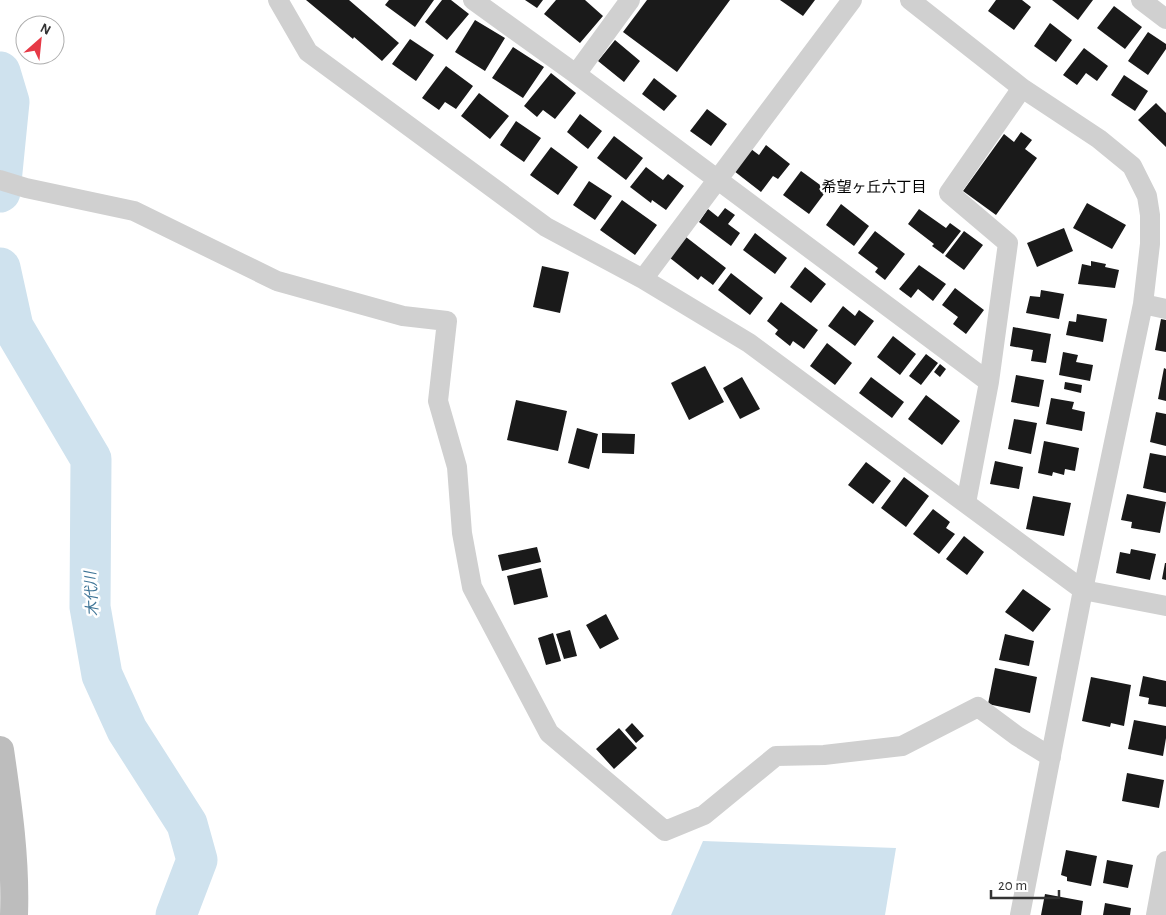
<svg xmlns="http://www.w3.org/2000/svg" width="1166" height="915" viewBox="0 0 1166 915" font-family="'Alegreya Sans','Noto Sans JP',sans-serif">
<rect width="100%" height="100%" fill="#fff"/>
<path fill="#cfe2ee" d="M703,841l193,7 -11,67h-214z"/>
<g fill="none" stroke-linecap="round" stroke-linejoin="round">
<path stroke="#cfe2ee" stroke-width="41" d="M0,72l9,30 -9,90
M0,268l13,59 78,132 -1,148 12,68 25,55 60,94 10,36 -21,55"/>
</g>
<path fill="#1a1a1a" d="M306,0h43l50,43 -17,18 -28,-24 -1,2z
M389,0h45l-19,27 -30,-22z
M442,0h9l18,14 -22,26 -22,-18z
M525,0h18l-6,8z
M556,0h29l18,16 -23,27 -36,-29z
M647,0h83l-53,72 -54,-40z
M780,0h35l-12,16z
M996,0h26l9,7 -17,23 -26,-19z
M1052,0h41l-15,20z
M1114,6l28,21 -17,22 -28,-21z
M475,20l30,18 -20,33 -30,-19z
M1050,23l22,17 -16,22 -22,-16z
M1148,32l18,12v5l-18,26 -20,-14z
M410,39l24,16 -18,26 -24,-17z
M615,40l25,21 -16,21 -26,-21z
M513,47l31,20 -21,31 -31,-20z
M1084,48l24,18 -11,15 -11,-8 -9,12 -14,-10z
M446,66l27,20 -17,23 -11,-7 -6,8 -17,-12z
M551,73l25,20 -21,26 -12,-9 -6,7 -13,-11z
M1124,75l24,16 -13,20 -24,-16z
M654,78l23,18 -13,15 -22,-17z
M479,93l30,23 -19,23 -29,-23z
M1156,103l10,10v34l-28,-27z
M707,109l20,15 -16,22 -21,-15z
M580,114l22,17 -14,18 -21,-17z
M516,121l25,17 -17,24 -24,-17z
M1021,132l11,8 -7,9 12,9 -41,57 -33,-24 41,-57 10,8z
M614,136l29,22 -17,22 -29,-22z
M766,145l24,19 -12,15 -5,-3 -12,16 -27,-21 17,-22 8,6z
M551,147l27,20 -20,28 -28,-20z
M646,167l17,13 5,-6 16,12 -18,24 -14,-10 -1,3 -21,-16z
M801,171l26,19 -18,24 -26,-19z
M589,181l23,15 -17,24 -22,-15z
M622,200l35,25 -22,30 -35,-25z
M1087,203l39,22 -14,24 -39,-21z
M841,204l28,22 -15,20 -28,-21z
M725,208l10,7 -7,9 12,9 -9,13 -32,-24 9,-13 10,8z
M919,209l27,19 4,-5 11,8 -18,23 -11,-8 2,-2 -26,-20z
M1064,228l9,23 -36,16 -10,-24z
M875,231l30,23 -20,26 -10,-8 3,-4 -20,-15z
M964,231l19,14 -19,25 -19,-14z
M755,233l32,25 -12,16 -32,-24z
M686,237l40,31 -13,17 -12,-9 -3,4 -28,-22z
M1091,261l15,3 -1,3 14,3 -4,18 -37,-4 4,-20 9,2z
M919,265l27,19 -13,17 -15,-12 -7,9 -12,-9z
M542,266l27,6 -9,41 -27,-6z
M805,267l21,17 -15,19 -21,-16z
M731,273l32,25 -13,17 -32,-25z
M955,288l29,22 -18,24 -13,-10 5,-7 -16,-12z
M1041,290l23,4 -5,25 -33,-6 4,-17 10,1z
M781,302l37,28 -14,19 -11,-8 -3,5 -15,-12 3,-4 -11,-9z
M843,306l12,10 4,-6 15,11 -19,25 -27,-20z
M1077,314l30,5 -4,23 -37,-7 3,-14 7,1z
M1161,319l5,1v32l-11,-2z
M1013,327l38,7 -5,29 -15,-2 2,-11 -23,-4z
M893,336l23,18 -16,21 -23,-18z
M827,343l25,20 -17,22 -25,-19z
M1063,352l15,3 -2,7 17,3 -3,16 -31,-6z
M926,354l12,9 -17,22 -12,-9z
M940,364l6,5 -6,8 -6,-5z
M705,366l19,36 -35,18 -18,-37z
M1164,368l2,1v32l-8,-2z
M1016,375l28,5 -5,27 -28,-5z
M742,377l18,32 -20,10 -17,-31z
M871,377l33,25 -12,16 -33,-25z
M1065,382l17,3 -1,8 -17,-4z
M926,395l34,26 -18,24 -34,-26z
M1051,398l23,4 -2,7 13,3 -3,19 -36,-7z
M516,400l51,11 -9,40 -51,-11z
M1156,412l10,2v32l-16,-4z
M1014,419l23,4 -6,31 -23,-5z
M577,428l21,6 -9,35 -21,-6z
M602,433l33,1 -1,20 -32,-1z
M1044,441l35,7 -4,23 -10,-2 -1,6 -11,-3 -1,4 -14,-3z
M1150,453l16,3v37l-23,-5z
M995,461l28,6 -4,22 -29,-5z
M866,462l25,19 -18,23 -25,-19z
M904,477l25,19 -23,31 -25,-19z
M1127,494l39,8 -6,31 -29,-5 1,-6 -11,-2z
M1033,496l38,7 -7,33 -38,-7z
M933,509l17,13 -4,6 9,6 -16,20 -26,-20z
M964,536l20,16 -17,23 -21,-16z
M537,547l4,15 -39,9 -4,-16z
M1131,549l25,5 -6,26 -34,-7 4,-21 10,2z
M1165,563h1v17l-4,-1z
M541,568l7,29 -34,8 -7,-29z
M1023,589l28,20 -18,23 -28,-20z
M606,614l13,25 -19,10 -14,-24z
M570,630l7,26 -13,3 -8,-25z
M553,633l8,28 -15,4 -8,-27z
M1005,634l29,7 -5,25 -30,-6z
M995,668l42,9 -7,36 -42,-9z
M1143,676l23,5v26l-18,-3 1,-6 -10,-2z
M1091,677l40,8 -7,41 -13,-3 -1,4 -28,-6z
M1134,720l32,6v12l-3,18 -35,-7z
M632,723l12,13 -8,7 -11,-13z
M619,728l18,20 -23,21 -18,-20z
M1127,773l37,7 -5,28 -37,-7z
M1066,850l31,6 -6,30 -24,-5v-4l-6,-2z
M1107,860l26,5 -5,23 -25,-5z
M1045,894l38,7 -2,14h-40z
M1105,903l26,5 -1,7h-27z"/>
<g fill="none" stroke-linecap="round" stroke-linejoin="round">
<path stroke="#d0d0d0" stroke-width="20" d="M278,0l30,52 238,175 97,52 106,64 334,247 -63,325
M473,0l103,74 54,-74
M910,0l112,88 77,51 33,27 15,30 3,19v29l-7,60 -60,286 83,16
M1141,0l25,19
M576,74l413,308 -23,121
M0,180l26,8 108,23 143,70 126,35 44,5 -9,80 19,66 5,66 10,54 77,146 116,98 39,-16 72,-59 48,-1 78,-9 76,-39 39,29 34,21
M643,279l209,-279
M1143,304l23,5
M989,382l19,-139 -59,-50 73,-105
M1156,915l10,-54"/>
<path stroke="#bdbdbd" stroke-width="28" d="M0,750c8,55 16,109 14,165"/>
</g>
<g text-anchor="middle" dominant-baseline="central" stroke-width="5" stroke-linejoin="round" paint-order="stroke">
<g font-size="15" fill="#000" stroke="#fff">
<text x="874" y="187">希望ヶ丘六丁目</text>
</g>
<g font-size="15" font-style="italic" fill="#3f7597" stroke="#fff">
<text transform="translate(92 594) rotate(-93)">木代川</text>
</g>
</g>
<g transform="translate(40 40) rotate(27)"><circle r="24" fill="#ffffff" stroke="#adadad"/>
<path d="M0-4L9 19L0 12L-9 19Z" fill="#e63946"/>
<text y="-8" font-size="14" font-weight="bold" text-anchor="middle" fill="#333333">N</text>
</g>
<path d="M991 890v8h68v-8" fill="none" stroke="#333333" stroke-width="2.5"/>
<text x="998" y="890" font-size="15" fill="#333333" stroke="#ffffff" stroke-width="4" paint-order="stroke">20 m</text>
</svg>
